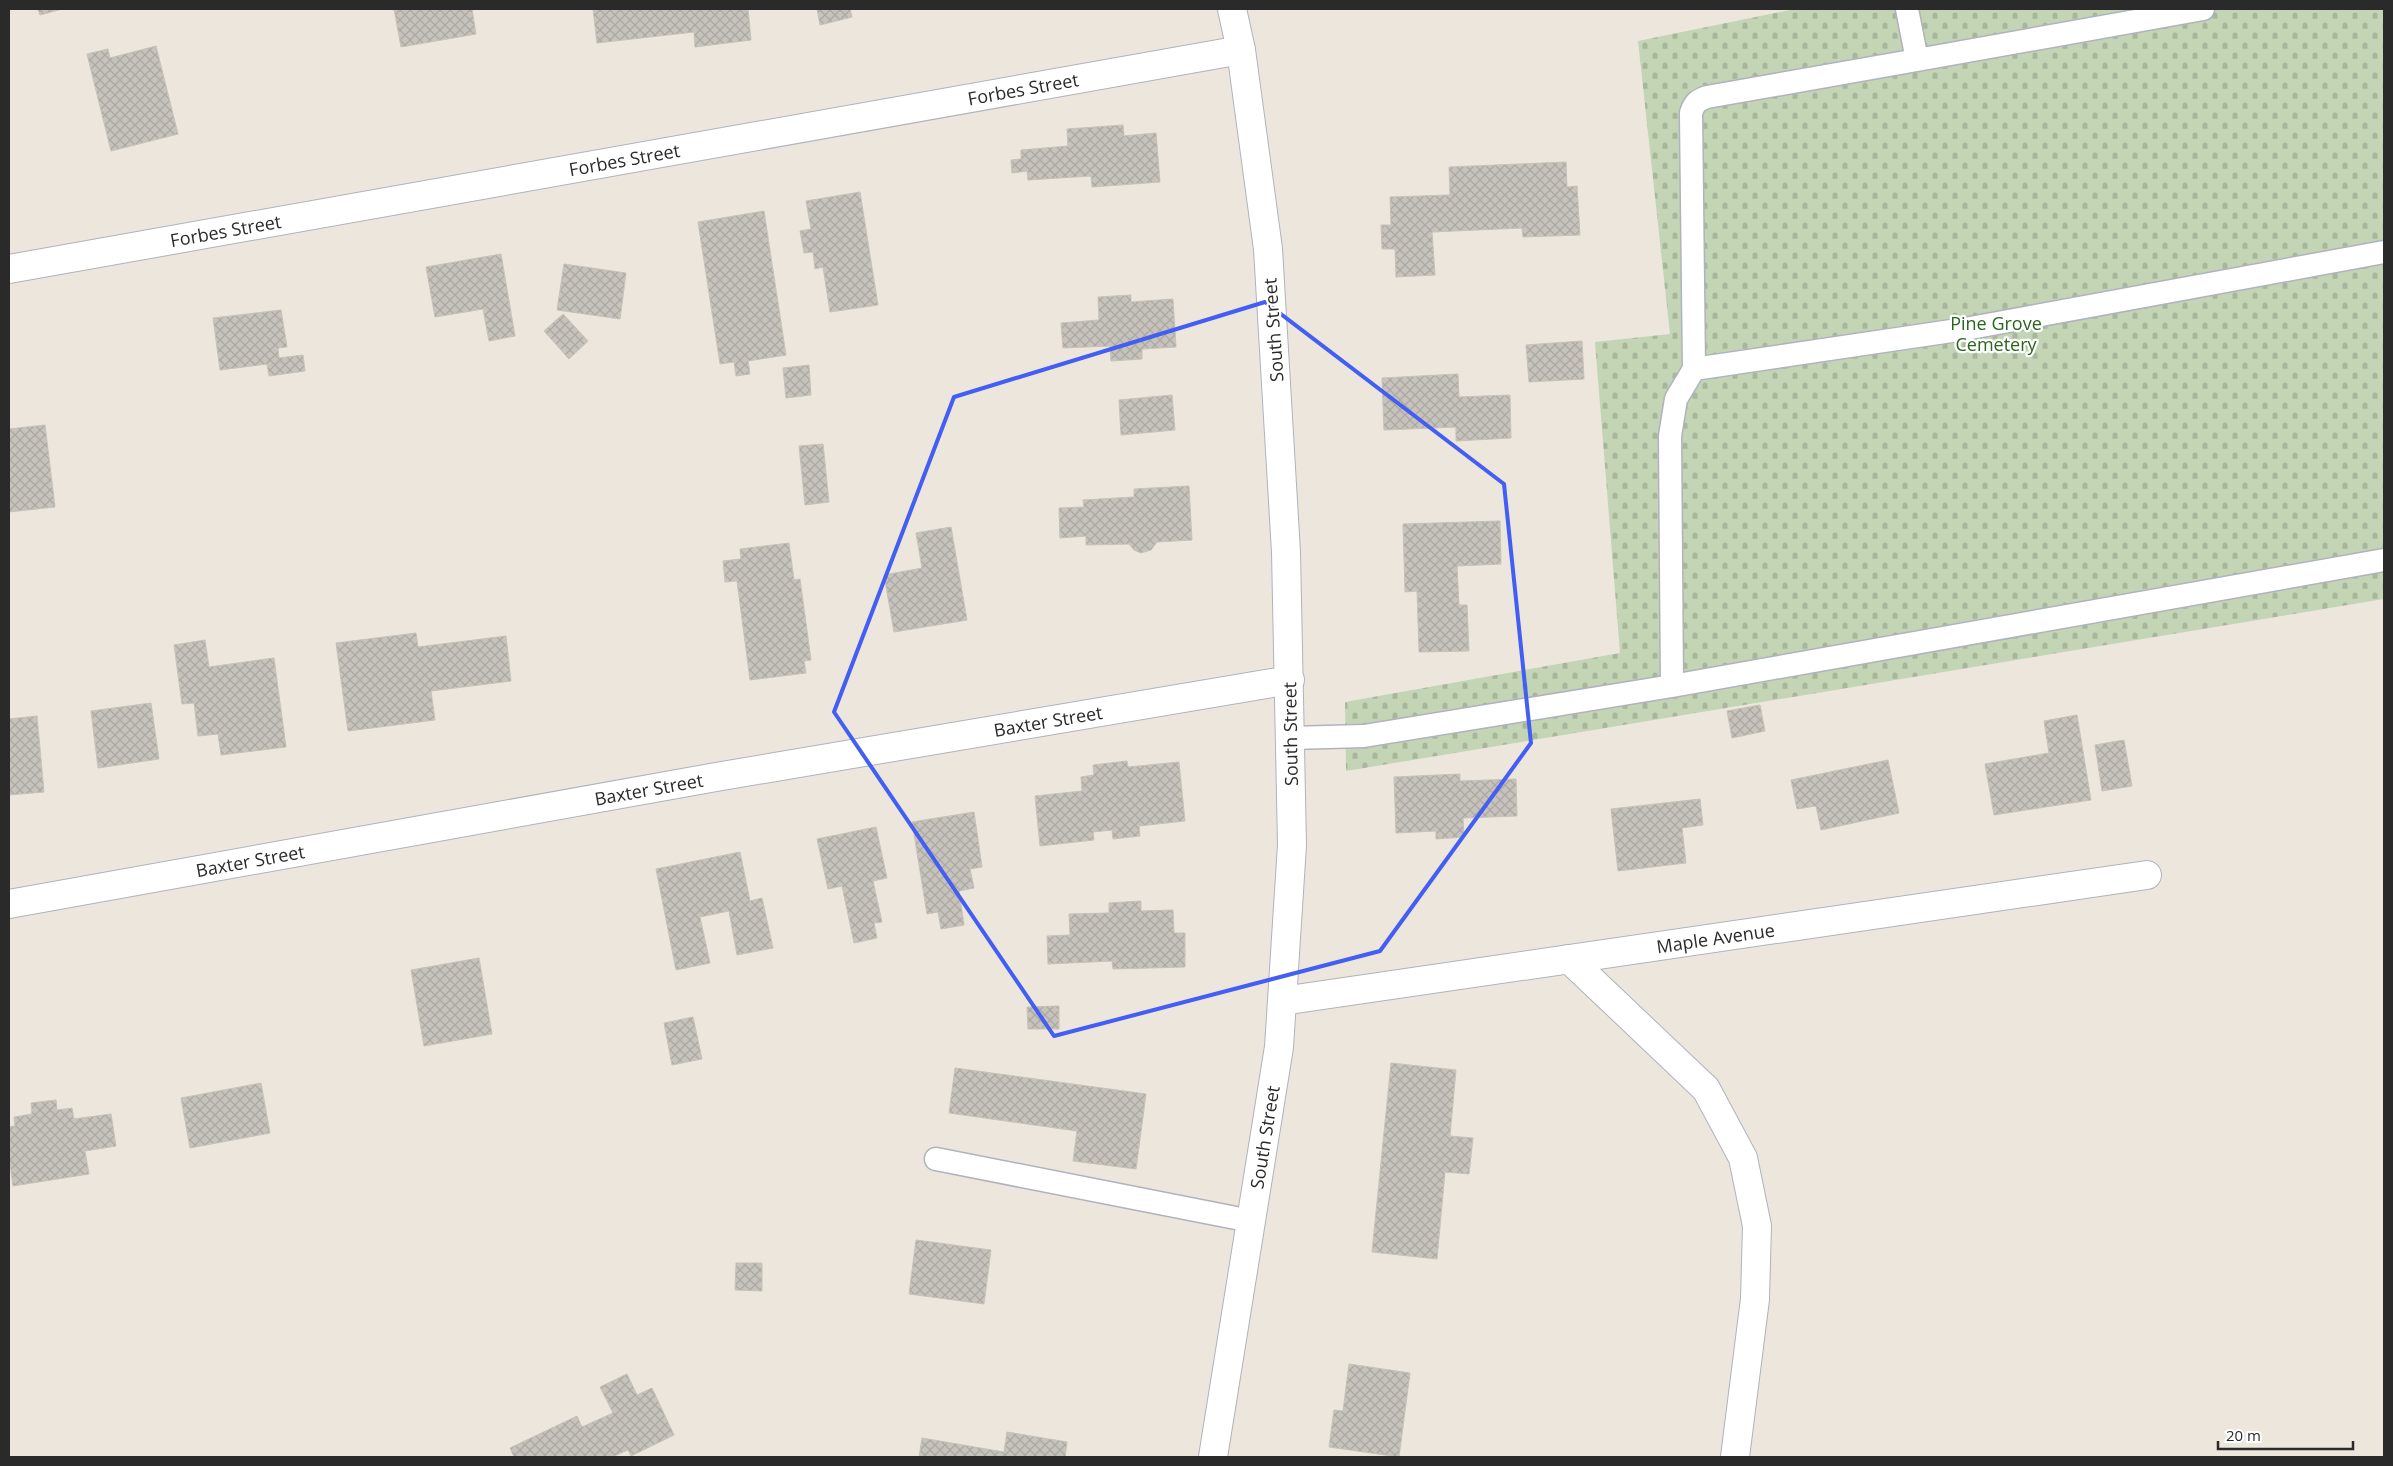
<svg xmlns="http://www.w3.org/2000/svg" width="2393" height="1466" viewBox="0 0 2393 1466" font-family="'Open Sans',sans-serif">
<defs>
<pattern id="cemetery-stones" width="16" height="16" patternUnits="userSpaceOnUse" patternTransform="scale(1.25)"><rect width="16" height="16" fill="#c3d5b5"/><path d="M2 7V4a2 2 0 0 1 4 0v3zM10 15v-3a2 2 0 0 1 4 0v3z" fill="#a8b79c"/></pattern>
<pattern id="building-cross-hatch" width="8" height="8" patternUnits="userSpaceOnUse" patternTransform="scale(1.25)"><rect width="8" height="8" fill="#c7c3bc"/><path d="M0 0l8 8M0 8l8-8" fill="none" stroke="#aba8a2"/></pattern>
</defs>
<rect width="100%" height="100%" fill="#ece6dd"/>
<path fill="url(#cemetery-stones)" d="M1795,9h589v590l-1038,172 -1,-69 275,-49 -25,-311 75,-8 -32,-293z"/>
<path fill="url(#building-cross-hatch)" stroke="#c7c2b7" d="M38,9h24l-22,6z
M394,9h78l4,25 -75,13z
M593,9h155l3,31 -56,7 -1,-15 -97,11z
M817,9h33l2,8 -32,8z
M156,46l22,88 -67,17 -24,-97 21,-5 2,9z
M1123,125l1,11 32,-3 4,49 -68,5 -1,-11 -63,4 -1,-9 -15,2 -1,-13 10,-1v-9l47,-4 -1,-17z
M1566,162l1,25 10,-1 3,49 -57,2 -1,-9 -90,4 3,43 -39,2 -1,-28h-13l-1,-24h10l-1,-28 60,-2 -1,-28z
M860,192l18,113 -48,7 -7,-45 -8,2 -2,-17 -9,1 -4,-22 11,-2 -5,-28z
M764,211l22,144 -38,6 2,13 -14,2 -2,-14 -14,2 -22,-142z
M501,254l14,82 -26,5 -6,-32 -48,8 -9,-50z
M564,264l62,9 -6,46 -63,-9z
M1131,295v7l42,-3 3,48 -34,2v10l-31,2 -1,-15 -47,2 -2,-25 38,-3 -1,-23z
M281,310l6,37 -9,1 1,10 24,-3 2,16 -36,5 -2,-12 -47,6 -7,-52z
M563,314l25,27 -19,18 -25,-28z
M1582,341l2,38 -55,3 -3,-37z
M809,365l2,30 -25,3 -3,-30z
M1458,374l1,23 51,-2 1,43 -55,3v-14l-72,3 -2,-52z
M1172,395l3,35 -54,5 -2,-35z
M45,425l10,82 -46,5v-83z
M823,444l6,58 -24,3 -6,-59z
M1189,486l3,54 -35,2 -6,8 -10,3 -7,-3 -5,-6 -43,1v-9l-26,2 -1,-30 25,-1 -1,-7 51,-3v-8z
M1500,521l1,43 -44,2 2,39h8l2,46 -50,1 -2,-61 -12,1 -2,-68z
M951,527l16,93 -73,12 -10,-57 38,-7 -6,-35z
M789,543l5,37 6,-1 11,81 -7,1 2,12 -56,7 -13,-99 -12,1 -2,-21 18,-2 -1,-10z
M416,633l2,14 88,-11 5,45 -80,10 4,29 -87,11 -12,-88z
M205,640l4,27 65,-9 12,89 -65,8 -3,-21 -20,2 -4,-33 -12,1 -8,-59z
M151,703l8,56 -61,9 -7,-57z
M1760,705l5,26 -33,7 -5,-27z
M2077,715l14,85 -97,15 -9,-51 64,-11 -5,-32z
M37,716l7,76 -35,3v-76z
M2124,740l8,46 -30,5 -7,-46z
M1888,760l11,53 -78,17 -5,-24 -19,3 -6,-29z
M1127,761l1,6 51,-5 6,59 -46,5 1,10 -27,3 -1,-9 -19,2 1,8 -54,6 -5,-50 47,-5 -1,-14 13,-2 -1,-10z
M1460,774v7l56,-2 1,37 -54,2 1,19 -28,2v-8l-40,2 -2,-56z
M1700,799l3,26 -21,3 4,35 -68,8 -7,-62z
M974,812l8,55 -12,2 4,19 -15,3 5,34 -23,4 -3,-17 -11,2 -15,-92z
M876,827l11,51 -14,3 9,41 -8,1 3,15 -23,5 -12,-57 -14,3 -11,-50z
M740,852l10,49 12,-3 11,50 -36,7 -8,-44 -29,6 10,46 -34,7 -20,-101z
M1141,901v10l32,-1 1,23h11v34l-72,2 -1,-8 -64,3 -1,-28 23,-1 -1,-21 40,-1v-10z
M479,958l13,76 -68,12 -13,-76z
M1059,1006v23h-31l-1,-22z
M693,1017l9,42 -30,6 -8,-42z
M1391,1063l65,7 -6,66 23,2 -4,36 -24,-2 -8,87 -65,-7z
M955,1068l191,26 -10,75 -63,-8 4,-30 -128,-18z
M261,1083l9,50 -80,15 -9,-50z
M56,1100l1,10 15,-2 2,11 37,-5 5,32 -31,5 4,23 -76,12 -4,-30v-29l6,-1 -1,-9 18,-3 -1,-11z
M916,1240l75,10 -7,54 -75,-10z
M736,1263h26v28l-27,-1z
M1349,1364l61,9 -11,84 -70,-10 5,-37 9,1z
M627,1374l10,21 15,-7 22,47 -43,21 -3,-6 -16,7h-98l-4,-9 67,-32 5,11 31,-14 -13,-26z
M1007,1432l60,10 -2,15h-146l3,-19 82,14z"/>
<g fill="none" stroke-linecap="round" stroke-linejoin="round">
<g stroke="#b0b3bd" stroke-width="25">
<path id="service" d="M1907,9l10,51 286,-51
M1917,60l-210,37c-9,3 -13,6 -16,16l3,256 271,-40 419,-77
M1694,369l-18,30 -6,37 2,250 712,-126
M1291,738l73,-2 308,-50
M936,1159l315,62"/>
</g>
<g stroke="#b0b3bd" stroke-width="30">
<g id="minor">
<path id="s1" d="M9,269l1232,-219"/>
<path id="s2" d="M9,904l707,-127 574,-97"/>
<path d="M1569,959l137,130 37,69 14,68 -2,73 -20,158"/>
<path id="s3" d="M1282,1001l865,-126"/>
</g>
</g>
<g stroke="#b0b3bd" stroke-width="30">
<g id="secondary">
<path id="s4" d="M1213,1457l66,-410 13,-202 -6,-293 -18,-303 -27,-199 -9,-41"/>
</g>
</g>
<use href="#service" stroke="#fff" stroke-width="22"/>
<use href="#minor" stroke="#fff" stroke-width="28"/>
<use href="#secondary" stroke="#fff" stroke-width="28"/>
</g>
<path fill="none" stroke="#435ef3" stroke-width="4" stroke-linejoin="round" d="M1265,302l239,182 27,259 -151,208 -326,85 -220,-324 120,-315z"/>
<g text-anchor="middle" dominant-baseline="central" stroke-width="4.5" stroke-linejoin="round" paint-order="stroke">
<g font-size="18" fill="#2a2a2a" stroke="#fff">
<text stroke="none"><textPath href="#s1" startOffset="1030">Forbes Street</textPath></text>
<text stroke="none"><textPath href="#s1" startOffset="625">Forbes Street</textPath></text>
<text stroke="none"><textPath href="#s1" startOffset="220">Forbes Street</textPath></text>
<text transform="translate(1273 330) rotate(-94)">South Street</text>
<text stroke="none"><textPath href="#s2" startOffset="1055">Baxter Street</textPath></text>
<text transform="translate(1290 734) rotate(-91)">South Street</text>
<text stroke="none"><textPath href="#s2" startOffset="650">Baxter Street</textPath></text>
<text stroke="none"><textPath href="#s2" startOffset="245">Baxter Street</textPath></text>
<text stroke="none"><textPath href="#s3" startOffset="438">Maple Avenue</textPath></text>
<text stroke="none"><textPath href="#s4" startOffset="324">South Street</textPath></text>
</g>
<g font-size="18" fill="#29651d" stroke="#fff">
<text x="1996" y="323">Pine Grove<tspan x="1996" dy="21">Cemetery</tspan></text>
</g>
</g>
<rect width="2393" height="1466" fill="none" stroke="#2a2a2a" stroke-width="20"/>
<path d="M2218 1441v8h135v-8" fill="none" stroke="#2a2a2a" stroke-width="2.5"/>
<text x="2226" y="1441" font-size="15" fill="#2a2a2a" stroke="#ffffff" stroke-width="4" paint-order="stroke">20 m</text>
</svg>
